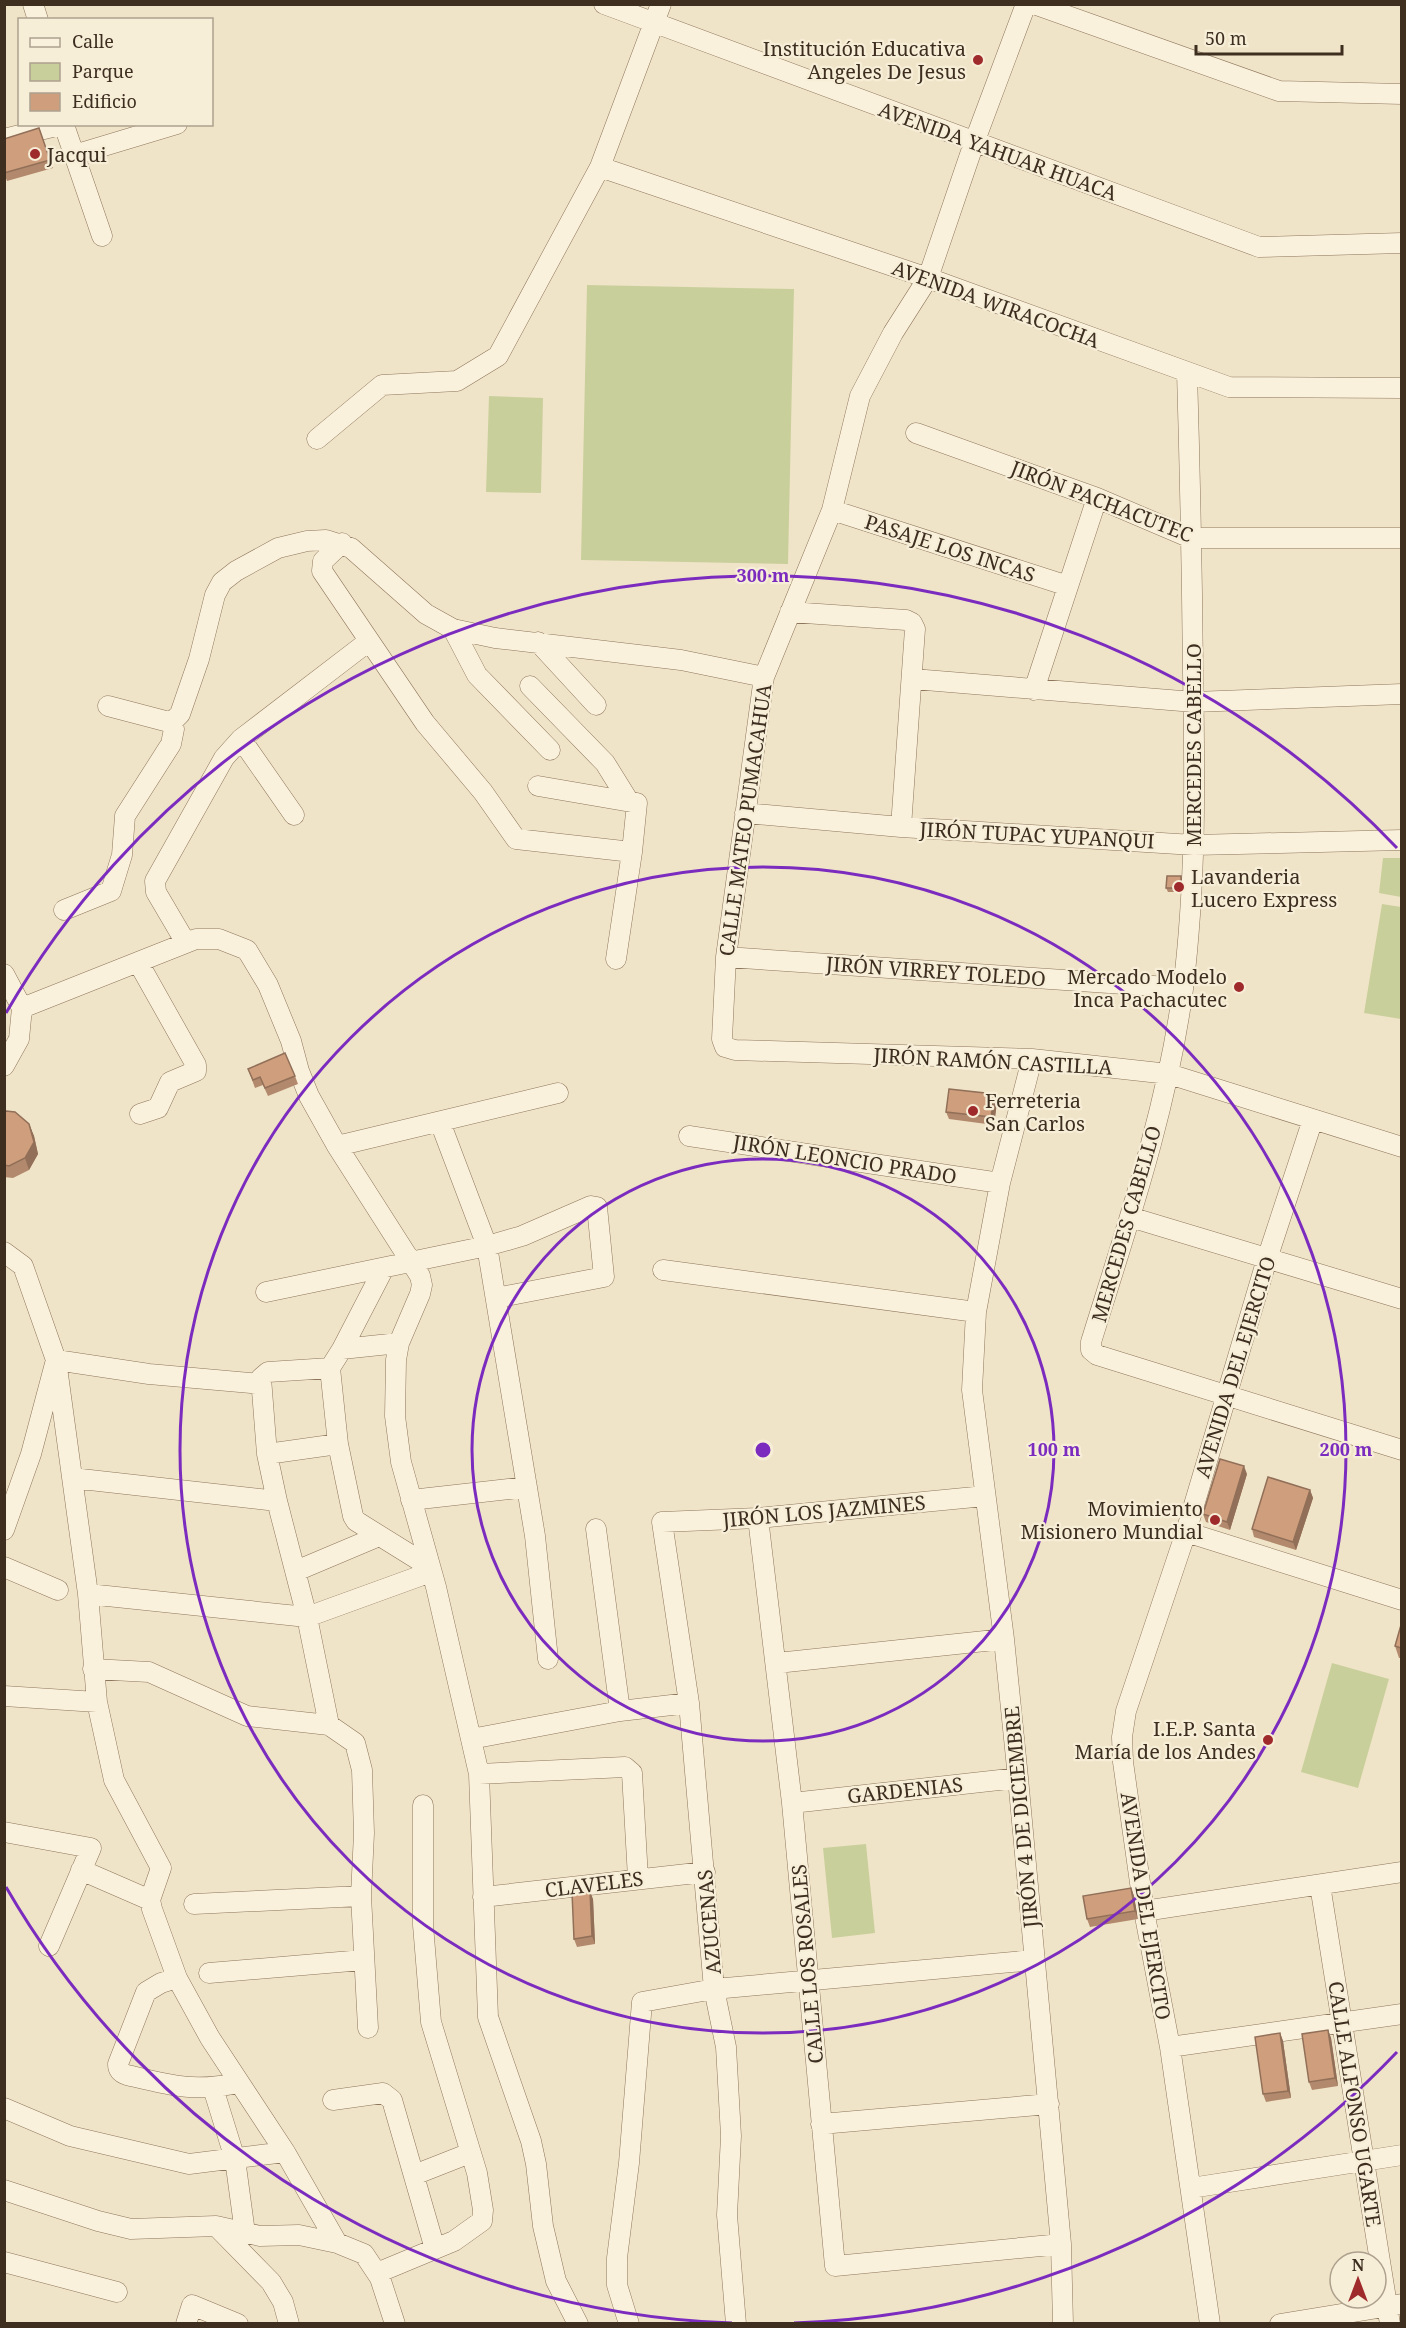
<svg xmlns="http://www.w3.org/2000/svg" width="1406" height="2328" viewBox="0 0 1406 2328" font-family="'Noto Serif',serif">
<rect width="100%" height="100%" fill="#f0e4c8"/>
<path fill="#c9cf9b" d="M587,285l207,4 -6,275 -207,-4z
M489,396l54,2 -2,95 -55,-1z
M1383,858h18v39l-22,-4z
M1382,904l19,3v112l-37,-6z
M1332,1663l57,16 -31,109 -57,-16z
M866,1844l9,89 -43,5 -9,-90z"/>
<g fill="none" stroke-linecap="round" stroke-linejoin="round">
<g stroke="#8d765c" stroke-width="21">
<path id="street" d="M33,4l5,16
M604,4l655,243 143,-4
M1026,4l-52,139 -46,135 -35,55 -33,63 -28,114 -68,167 -38,280 -4,82 3,8 10,3 297,9 137,15 233,73
M1034,4l245,87 123,3
M64,125l38,111
M4,139l60,-15
M74,155l103,-31
M600,167l328,111 301,109 173,1
M1187,372c3,101 5,201 6,301 2,106 3,211 -10,316 -16,121 -56,237 -92,353v8l6,5 305,95
M916,433l181,65 94,40h211
M317,439l65,-54 75,-4 41,-25 102,-189 61,-163
M832,510l236,76
M342,543l-19,18 -1,10 103,152 58,69 33,47 116,13
M790,612l116,8 6,3 3,6 -14,198
M453,629l24,46 73,75
M538,642l58,63
M913,679l281,23 208,-8
M530,686l75,77 23,37
M1034,690l63,-192
M108,706l61,16 6,-3 5,-5 19,-55 16,-64 7,-13 14,-11 42,-23 29,-7 19,-1 25,8 75,66 27,15 42,9 186,22 83,17
M241,739l53,76
M538,786l99,17 -5,49 -16,107
M745,813l156,14 293,18 208,-5
M64,910l47,-19 11,-36 3,-39 46,-72 3,-15 -5,-7
M186,943l-30,-51 -1,-11 69,-123 17,-19 128,-98
M726,957l457,31
M138,962l58,103v6l-26,11 -12,26 -18,6
M4,974l18,34 -3,31 -15,27
M22,1008l174,-69h23l28,11 21,35 23,56 8,30 10,25 28,50 83,130 2,9 -2,9 -21,49 -3,17 -1,56 6,46 35,125 43,187 9,243 43,124 5,23 7,62 13,55 22,43
M1032,1059l-32,124 -24,129 -4,78 32,249 14,139 43,466 2,80
M440,1122l47,124 48,290 13,123
M689,1136l311,47
M337,1146l221,-53
M1130,1217l272,82
M4,1252l19,14 33,94 32,234 9,108 17,78 47,88 -11,32 2,9 25,69 33,60 75,114 52,91
M384,1268l-42,81 -12,19 8,76 15,72 3,5 74,46
M663,1270l313,42
M266,1292l221,-46 35,-10 69,-30 6,1 7,70 -108,21
M342,1349l57,-6
M330,1368l-62,4 -7,6 6,76 10,47 30,116 22,108 26,18 7,27 2,63 -3,63 7,132
M267,1454l71,-10
M72,1478l205,23
M411,1500l116,-13
M758,1518l34,285 43,463 226,-22
M596,1529l24,182
M4,1530l27,-76 25,-94 93,14 112,10
M1186,1532l216,68
M4,1567l54,23
M296,1571l83,-35
M88,1594l219,23 124,-45
M777,1663l227,-24
M93,1669l56,3 98,44 82,9
M4,1696l93,6
M471,1739l149,-28 69,-8
M479,1774l146,-7 7,6 6,105
M792,1803l226,-25
M4,1832l87,16 -42,98
M81,1870l69,30
M1320,1885l70,439
M483,1897l222,-25
M194,1904l167,-8
M1144,1911l258,-39
M209,1973l154,-13
M177,1978l-16,5 -15,9 -28,72c0,6 3,9 9,11 46,11 65,17 112,8
M1170,2047l232,-33
M213,2088l22,71 10,74
M333,2100l50,-7 9,7 43,149
M4,2108l66,28 119,28 96,-12
M821,2124l228,-20
M414,2175l56,-22
M1191,2188l211,-33
M4,2190l94,31 33,8 85,-3 44,10 39,-1 38,8 27,11 16,24 15,46
M217,2227l54,55 12,20 6,22
M4,2262l113,30
M377,2273l77,-32 28,-20 1,-11 -6,-37 -46,-151 -8,-97v-120
M186,2324l6,-19 46,19
M629,2324l-12,-39v-27l12,-95 13,-161 72,-13 320,-29
M736,2324l-9,-109 4,-79 -5,-89 -12,-58 -25,-286 -27,-181 96,-4 227,-22
M1210,2324l-40,-277 -26,-136 -21,-149 -1,-25 4,-26 60,-179 81,-273 46,-140
M1280,2324l122,-20"/>
</g>
<use href="#street" stroke="#faf1dc" stroke-width="20"/>
</g>
<path fill="#b2896c" d="M39,128l14,40 -46,13 -3,-8v-34z
M1181,876l1,4v12h-14l-2,-4z
M248,1069l47,7 3,8 -30,12 -5,-11 -8,3z
M997,1102l-3,23 -45,-6 -3,-7z
M4,1112l25,12 5,12 4,18 -9,16 -16,8 -9,-1z
M1247,1474l-17,56 -24,-8 -3,-8z
M1310,1490l3,8 -17,52 -42,-13 -2,-8z
M1401,1625v33h-2l-4,-12z
M1131,1888l3,8 4,23 -48,8 -3,-8z
M593,1899l2,45 -18,3 -3,-8z
M1328,2030l3,8 7,48 -26,4 -3,-8z
M1280,2033l3,8 8,57 -25,4 -3,-8z"/>
<path fill="#916f58" d="M1181,876l1,4v12l-1,-4z
M994,1094l3,8 -3,23 -3,-8z
M29,1124l5,12 4,18 -9,16 -4,-12z
M1244,1466l3,8 -17,56 -3,-8z
M1310,1490l3,8 -17,52 -3,-8z
M1131,1888l3,8 4,23 -3,-8z
M590,1891l3,8 2,45 -3,-8z
M1328,2030l3,8 7,48 -3,-8z
M1280,2033l3,8 8,57 -3,-7z"/>
<path fill="#cf9f7d" stroke="#916f58" stroke-width="1.5" d="M39,128l11,32 -46,13v-34z
M1167,876h14v12h-15z
M285,1053l10,23 -30,12 -5,-11 -7,3 -5,-11z
M949,1089l45,5 -3,23 -45,-5z
M6,1111l9,1 14,12 5,18 -9,16 -16,8 -5,-1v-53z
M1220,1459l24,7 -17,56 -24,-8z
M1268,1477l42,13 -17,52 -41,-13z
M1401,1625v23l-6,-2z
M1131,1888l4,23 -48,8 -4,-23z
M590,1891l2,45 -18,3 -2,-47z
M1328,2030l7,48 -26,4 -7,-48z
M1280,2033l8,58 -25,3 -8,-57z"/>
<g fill="none" stroke="#7b2cbf" stroke-width="3">
<circle cx="763" cy="1450" r="291"/>
<circle cx="763" cy="1450" r="583"/>
<path d="M1397 2052A874 874 0 0 1 794 2323M732 2323A874 874 0 0 1 6 1887M6 1013A874 874 0 0 1 1397 848"/>
</g>
<g fill="#9e2a2b" stroke="#f7eed8" stroke-width="2">
<circle cx="978" cy="60" r="6"/>
<circle cx="35" cy="154" r="6"/>
<circle cx="1179" cy="887" r="6"/>
<circle cx="1239" cy="987" r="6"/>
<circle cx="973" cy="1111" r="6"/>
<circle cx="1215" cy="1520" r="6"/>
<circle cx="1268" cy="1740" r="6"/>
</g>
<g text-anchor="middle" dominant-baseline="central" stroke-width="4.5" stroke-linejoin="round" paint-order="stroke">
<g font-size="20" fill="#3d2e20" stroke="#f7eed8" text-anchor="end">
<text x="966" y="48">Institución Educativa<tspan x="966" dy="23">Angeles De Jesus</tspan></text>
<text x="47" y="154" text-anchor="start">Jacqui</text>
<text x="1191" y="876" text-anchor="start">Lavanderia<tspan x="1191" dy="23">Lucero Express</tspan></text>
<text x="1227" y="976">Mercado Modelo<tspan x="1227" dy="23">Inca Pachacutec</tspan></text>
<text x="985" y="1100" text-anchor="start">Ferreteria<tspan x="985" dy="23">San Carlos</tspan></text>
<text x="1203" y="1508">Movimiento<tspan x="1203" dy="23">Misionero Mundial</tspan></text>
<text x="1256" y="1728">I.E.P. Santa<tspan x="1256" dy="23">María de los Andes</tspan></text>
</g>
<g font-size="20" fill="#3d2e20" stroke="#f7eed8">
<text transform="translate(998 151) rotate(20)">AVENIDA YAHUAR HUACA</text>
<text transform="translate(996 304) rotate(20)">AVENIDA WIRACOCHA</text>
<text transform="translate(1102 501) rotate(21)">JIRÓN PACHACUTEC</text>
<text transform="translate(950 548) rotate(18)">PASAJE LOS INCAS</text>
<text transform="translate(1193 745) rotate(-90)">MERCEDES CABELLO</text>
<text transform="translate(745 820) rotate(-82)">CALLE MATEO PUMACAHUA</text>
<text transform="translate(1037 835) rotate(3)">JIRÓN TUPAC YUPANQUI</text>
<text transform="translate(936 971) rotate(4)">JIRÓN VIRREY TOLEDO</text>
<text transform="translate(993 1061) rotate(3)">JIRÓN RAMÓN CASTILLA</text>
<text transform="translate(845 1159) rotate(9)">JIRÓN LEONCIO PRADO</text>
<text transform="translate(1126 1224) rotate(-74)">MERCEDES CABELLO</text>
<text transform="translate(1235 1367) rotate(-73)">AVENIDA DEL EJERCITO</text>
<text transform="translate(824 1511) rotate(-5)">JIRÓN LOS JAZMINES</text>
<text transform="translate(905 1790) rotate(-6)">GARDENIAS</text>
<text transform="translate(1021 1817) rotate(-95)">JIRÓN 4 DE DICIEMBRE</text>
<text transform="translate(594 1884) rotate(-7)">CLAVELES</text>
<text transform="translate(1146 1906) rotate(81)">AVENIDA DEL EJERCITO</text>
<text transform="translate(709 1922) rotate(-95)">AZUCENAS</text>
<text transform="translate(807 1964) rotate(-95)">CALLE LOS ROSALES</text>
<text transform="translate(1355 2104) rotate(81)">CALLE ALFONSO UGARTE</text>
</g>
</g>
<circle cx="763" cy="1450" r="9" fill="#7b2cbf" stroke="#f7eed8" stroke-width="3"/>
<g font-size="18" text-anchor="middle" font-weight="bold" fill="#7b2cbf" stroke="#f7eed8" stroke-width="4.5" stroke-linejoin="round" paint-order="stroke">
<text x="763" y="582">300 m</text>
<text x="1054" y="1456">100 m</text>
<text x="1346" y="1456">200 m</text>
</g>
<rect width="1406" height="2328" fill="none" stroke="#3d2e20" stroke-width="12"/>
<rect x="18" y="18" width="195" height="108" fill="#f7eed8" stroke="#ada18e" stroke-width="1.5"/>
<rect x="30" y="38" width="30" height="9" fill="#faf1dc" stroke="#ada18e" stroke-width="1.5"/>
<text x="72" y="48" font-size="18" fill="#3d2e20">Calle</text>
<rect x="30" y="63" width="30" height="18" fill="#c9cf9b" stroke="#ada18e" stroke-width="1.5"/>
<text x="72" y="78" font-size="18" fill="#3d2e20">Parque</text>
<rect x="30" y="93" width="30" height="18" fill="#cf9f7d" stroke="#ada18e" stroke-width="1.5"/>
<text x="72" y="108" font-size="18" fill="#3d2e20">Edificio</text>
<g transform="translate(1358 2280)"><circle r="28" fill="#f7eed8" stroke="#ada18e" stroke-width="1.5"/>
<path d="M0-4.5L10 22L0 15L-10 22Z" fill="#9e2a2b"/>
<text y="-9" font-size="16" font-weight="bold" text-anchor="middle" fill="#3d2e20">N</text>
</g>
<path d="M1196 45v9h146v-9" fill="none" stroke="#3d2e20" stroke-width="3"/>
<text x="1205" y="45" font-size="18" fill="#3d2e20" stroke="#f7eed8" stroke-width="4.5" paint-order="stroke">50 m</text>
</svg>
